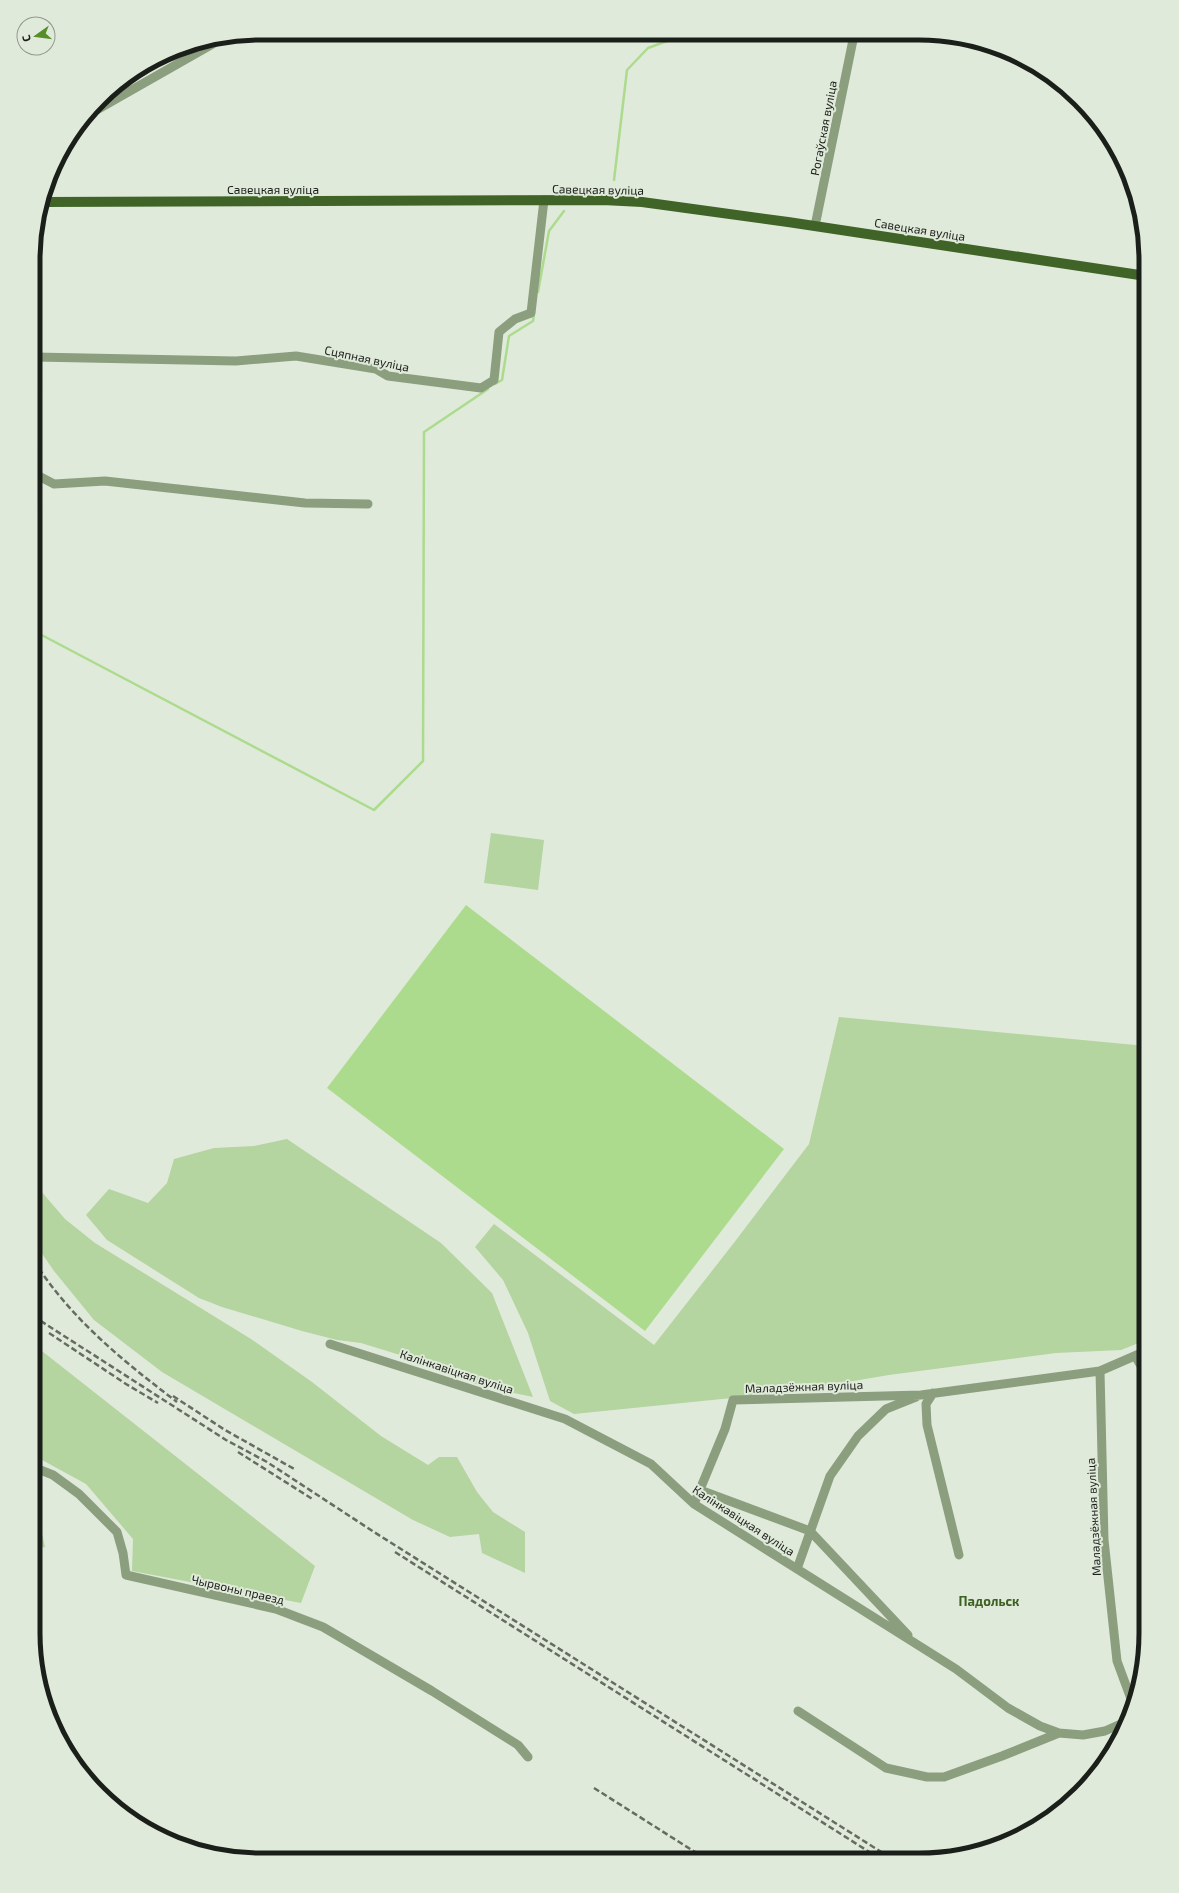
<svg xmlns="http://www.w3.org/2000/svg" width="1179" height="1893" viewBox="0 0 1179 1893" font-family="'Exo 2',sans-serif">
<rect width="100%" height="100%" fill="#e0eada"/>
<path fill="#b4d4a0" d="M491,833l53,7 -6,50 -54,-7z
M839,1017l307,29v294l-25,10 -65,3 -167,22 -107,18 -208,21 -24,-13 -22,-68 -25,-53 -28,-33 19,-23 160,121 79,-101 76,-100z
M287,1139l154,104 51,50 41,104 -52,-11 -68,-27 -52,-16 -24,-3 -35,-9 -80,-24 -23,-9 -92,-58 -21,-25 23,-26 39,14 19,-20 7,-24 40,-11 40,-2z
M34,1183l31,36 30,24 156,96 61,43 69,54 47,29 11,-8h18l20,35 16,20 32,20v41l-43,-20 -3,-19 -29,3 -37,-17 -251,-148 -68,-52 -40,-49 -20,-29z
M33,1344l282,222 -14,37 -169,-32 1,-32 -47,-55 -53,-29z
M35,1502l10,45 -12,2v-46z"/>
<path fill="#acdb8e" d="M466,905l318,244 -139,182 -318,-243z"/>
<g fill="none" stroke-linecap="round" stroke-linejoin="round">
<path stroke="#acdb8e" stroke-width="2.5" d="M614,180l13,-110 21,-22 38,-14
M538,292l11,-61 15,-20
M495,384l7,-4 7,-44 24,-15 1,-7
M34,631l340,179 49,-49 1,-329 64,-43"/>
<path stroke="#8b9f7f" stroke-width="9" d="M93,112l123,-70
M815,226l39,-191
M35,357l201,4 60,-5 80,13 12,7 93,12 13,-8 5,-48 16,-13 16,-6 13,-113
M35,474l19,10 51,-3 200,22 63,1
M330,1344l235,75 86,45 43,40 262,165 52,39 32,18 19,7 24,2 22,-4 20,-9
M1135,1356l11,18
M1100,1371l4,169 13,121 17,46
M933,1393l-7,11 1,21 32,130
M33,1467l20,8 26,19 38,38 6,21 3,22 150,34 47,18 109,64 86,54 10,12
M700,1490l110,41 98,104
M694,1504l31,-75 8,-29 188,-5 179,-24 46,-20
M797,1569l33,-93 28,-40 28,-27 30,-12
M798,1711l88,57 41,9h17l58,-21 57,-23"/>
<path stroke="#406327" stroke-width="10" d="M43,202l560,-2 39,2 146,20 358,54"/>
<path stroke="#666c62" stroke-width="2.5" stroke-dasharray="6 3" stroke-linecap="butt" d="M34,1261c37,58 89,100 143,141
M33,1316l193,124 41,22 107,70 520,328
M49,1333l77,51 32,19
M173,1396l52,34 71,40
M238,1452l76,48
M395,1552l487,308
M594,1788l112,71"/>
</g>
<g text-anchor="middle" dominant-baseline="central" stroke-width="4" stroke-linejoin="round" paint-order="stroke">
<g font-size="12" fill="#1b1f19" stroke="#e0eada">
<text transform="translate(823 128) rotate(-79)">Рогаўская вуліца</text>
<text x="273" y="189">Савецкая вуліца</text>
<text transform="translate(598 189) rotate(1)">Савецкая вуліца</text>
<text transform="translate(920 229) rotate(9)">Савецкая вуліца</text>
<text transform="translate(367 358) rotate(12)">Сцяпная вуліца</text>
<text transform="translate(457 1371) rotate(18)">Калінкавіцкая вуліца</text>
<text transform="translate(804 1386) rotate(-2)">Маладзёжная вуліца</text>
<text transform="translate(1093 1517) rotate(-93)">Маладзёжная вуліца</text>
<text transform="translate(744 1520) rotate(33)">Калінкавіцкая вуліца</text>
<text transform="translate(238 1589) rotate(13)">Чырвоны праезд</text>
</g>
<g font-size="13" font-weight="bold" fill="#3d6122" stroke="#e0eada">
<text x="989" y="1601">Падольск</text>
</g>
</g>
<path d="M0 0H1179V1893H0ZM260 40H919A220 220 0 0 1 1139 260V1633A220 220 0 0 1 919 1853H260A220 220 0 0 1 40 1633V260A220 220 0 0 1 260 40Z" fill="#e0eada" fill-rule="evenodd"/>
<path fill="none" stroke="#1b1f19" stroke-width="5" d="M260 40H919A220 220 0 0 1 1139 260V1633A220 220 0 0 1 919 1853H260A220 220 0 0 1 40 1633V260A220 220 0 0 1 260 40Z"/>
<g transform="translate(36 36) rotate(256)"><circle r="19" fill="#e0eada" stroke="#91998d"/>
<path d="M0-3L7 15L0 10L-7 15Z" fill="#568e29"/>
<text y="-6" font-size="11" font-weight="bold" text-anchor="middle" fill="#1b1f19">С</text>
</g>
</svg>
